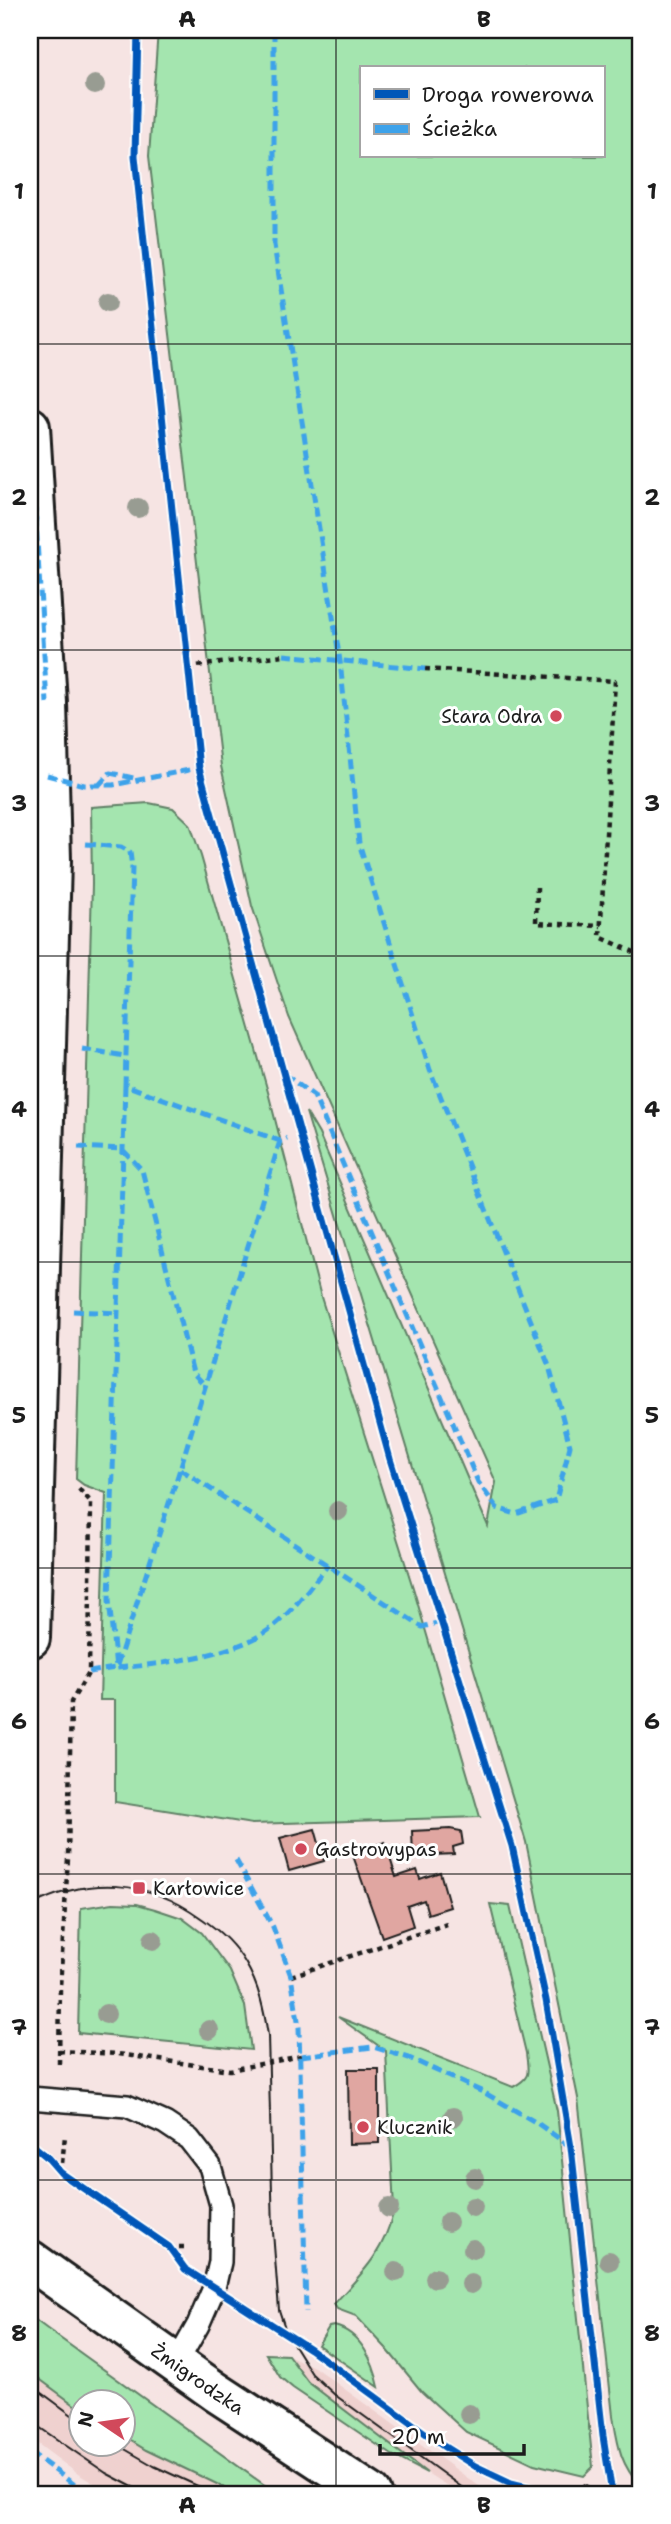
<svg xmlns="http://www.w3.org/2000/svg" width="671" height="2524" viewBox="0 0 671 2524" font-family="'Shantell Sans',sans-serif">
<rect width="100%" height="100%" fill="#f6e4e3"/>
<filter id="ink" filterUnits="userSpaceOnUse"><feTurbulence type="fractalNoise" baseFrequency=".0143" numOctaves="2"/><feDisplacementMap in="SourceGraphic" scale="14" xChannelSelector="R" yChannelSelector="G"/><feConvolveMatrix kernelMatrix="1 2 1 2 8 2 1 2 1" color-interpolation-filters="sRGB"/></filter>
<g filter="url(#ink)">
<path fill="#efd1cf" d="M288,2355l26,12 176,127h-30l-33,-21 -120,-91z
M30,2372l50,37v35h42l1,-8 23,14 77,37 23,7h-134l-34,-20 -48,-36z"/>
<path fill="#a4e5af" stroke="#608066" stroke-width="2" fill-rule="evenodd" d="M158,30h483v2457c-21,-23 -23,-41 -28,-71l-35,-318 -52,-256 -220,-730 13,22 169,392 8,-44 -207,-465 -37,-111 -31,-140 -72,-610zM603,68v88h-242v-88z
M149,803l24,5 17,16 11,32 67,236 53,205 93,294 66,226 -228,7 -137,-22v-102h-15l6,-207 -22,-8 -8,-6 16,-595 -1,-77z
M113,1903l24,1 18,5 27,9 20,15 28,38 15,35 6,44 -173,-17 3,-125z
M490,1904l20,2 47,205 36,356 -9,9 -50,-12 -68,-32 -44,-40 -36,-44 -30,-32 -19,-7 -3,-5c30,-33 49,-50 60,-94l-8,-159 -48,-34 175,70c19,-10 15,-15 13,-34z
M30,2316l16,12 231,166h-31l-23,-7 -77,-37 -23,-14 -1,-34h-42v7l-50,-37z
M334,2326c27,6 40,37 45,61l-61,-42 11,-18z
M266,2354l22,1 20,27 119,91 -35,-18 -99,-67 -13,-11z"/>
<path fill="#e0a6a1" stroke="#1c1c1c" stroke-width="2" d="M315,1829l9,32 -35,10 -9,-33z
M450,1829l11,2 2,13 -10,3 1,7 -41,2 -1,-25z
M385,1842l11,35 21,-7 3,9 20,-7 10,35 -22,7 -4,-14 -17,6 6,20 -31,11 -30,-84z
M348,2069h31v74l-30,1z"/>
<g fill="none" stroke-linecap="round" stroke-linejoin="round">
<g stroke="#1c1c1c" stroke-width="26">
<path id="lane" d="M30,2098l97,8 38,17 24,16 21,27 11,39 -1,57 -6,26 -16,37 -22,39"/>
</g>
<g stroke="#1c1c1c" stroke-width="44">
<path id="street" d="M30,427l17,276 4,157 -21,778"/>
</g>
<g stroke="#1c1c1c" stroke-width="44">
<g id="secondary">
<path id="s1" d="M30,2260l186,132 156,102"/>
</g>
</g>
<path stroke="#1c1c1c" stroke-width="4.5" stroke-dasharray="5 5" stroke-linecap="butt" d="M188,667l96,-12
M425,669l190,12 -15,256 41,18
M537,887l-1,36 65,3
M291,1976l156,-52
M59,2051l59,3 112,16 71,-14
M59,2064l1,-77 8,-129 3,-156 18,-30 2,-170 -13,-14
M61,2173l4,-37
M169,2247h15
M583,2485l16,9"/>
<use href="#lane" stroke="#fff" stroke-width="21"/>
<use href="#street" stroke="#fff" stroke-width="38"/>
<use href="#secondary" stroke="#fff" stroke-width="38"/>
<path stroke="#1c1c1c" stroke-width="2" d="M30,1906c58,-30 118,-27 171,12 18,12 34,27 45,46 13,22 18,46 22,71l5,197 6,78 8,24 25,40 23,21 136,99
M30,2384l50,37
M30,2421l76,52 40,21
M116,2444l38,22 61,28"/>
<path stroke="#3da2ea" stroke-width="5" stroke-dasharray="10 5" stroke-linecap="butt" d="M274,30v215l66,416 19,182 71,227 119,296 21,80 -14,54 -40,14 -19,-6 -19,-26 -164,-386 -30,-22
M30,427l17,276
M284,655l141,14
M47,775l37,10h29l86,-17
M99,785l11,-12 24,5
M86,844l35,3 9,5 2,16 -7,217 155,56 7,-3
M82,1049l43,7
M125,1085l-16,515 7,68c42,-3 109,-12 145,-33 27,-16 47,-46 67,-70
M78,1147l44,2 20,21 51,203 12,12
M73,1311l45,2
M180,1469l242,158 19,-5
M89,1672l27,-4 64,-199 100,-328
M236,1860l37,67 18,49 8,51 7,285
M301,2056l72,-9 36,11 76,35 52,30 34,24
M30,2452l57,42"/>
<g stroke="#fff" stroke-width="11">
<path id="cycleway" d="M138,30l-3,126 64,612 191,691 122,387 34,154 25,147 32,289 9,58
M30,2143l17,14 14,16 108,74 16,22 125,80 133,97 32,20 36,17 45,11"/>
</g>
<use href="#cycleway" stroke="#0057b8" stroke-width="7"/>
</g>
<g fill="#989c92">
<circle cx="95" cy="85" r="10"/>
<circle cx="108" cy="302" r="10"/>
<circle cx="138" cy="508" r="10"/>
<circle cx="338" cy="1511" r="10"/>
<circle cx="153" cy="1940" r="10"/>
<circle cx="106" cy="2014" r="10"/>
<circle cx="209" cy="2030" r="10"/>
<circle cx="453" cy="2117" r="10"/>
<circle cx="475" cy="2178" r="10"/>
<circle cx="473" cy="2207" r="10"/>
<circle cx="389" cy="2208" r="10"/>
<circle cx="448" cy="2222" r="10"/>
<circle cx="473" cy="2249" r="10"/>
<circle cx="609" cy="2261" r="10"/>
<circle cx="396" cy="2272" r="10"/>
<circle cx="435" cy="2278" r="10"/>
<circle cx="471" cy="2284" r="10"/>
<circle cx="469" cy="2414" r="10"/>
</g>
</g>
<path fill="none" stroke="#1c1c1c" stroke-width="2" stroke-opacity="0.55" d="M336,30v2464M30,344h611M30,650h611M30,956h611M30,1262h611M30,1568h611M30,1874h611M30,2180h611"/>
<g fill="#d1495b" stroke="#fff" stroke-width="2.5">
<circle cx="556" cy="716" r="7"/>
<circle cx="301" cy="1849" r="7"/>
<rect x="132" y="1881" width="14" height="14" rx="3.5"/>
<circle cx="363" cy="2127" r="7"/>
</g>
<g text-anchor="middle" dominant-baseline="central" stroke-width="6" stroke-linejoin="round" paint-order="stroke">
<g font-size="19" fill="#1c1c1c" stroke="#fff" text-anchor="start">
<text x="542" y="716" text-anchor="end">Stara Odra</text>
<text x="315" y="1849">Gastrowypas</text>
<text x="153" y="1888">Karłowice</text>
<text x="377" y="2127">Klucznik</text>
</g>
<g font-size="19" fill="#1c1c1c" stroke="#fff">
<text stroke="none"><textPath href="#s1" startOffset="206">Żmigrodzka</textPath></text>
</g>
</g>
<rect width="671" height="2524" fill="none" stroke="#fff" stroke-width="77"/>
<rect x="360" y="66" width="245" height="91" fill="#ffffff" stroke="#a4a4a4" stroke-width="2"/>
<rect x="374" y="89" width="35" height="10" fill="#0057b8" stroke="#a4a4a4" stroke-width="2"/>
<text x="422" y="102" font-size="21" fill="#1c1c1c">Droga rowerowa</text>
<rect x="374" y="124" width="35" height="10" fill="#3da2ea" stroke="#a4a4a4" stroke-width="2"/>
<text x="422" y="136" font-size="21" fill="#1c1c1c">Ścieżka</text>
<g transform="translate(102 2423) rotate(283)"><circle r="33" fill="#ffffff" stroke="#a4a4a4" stroke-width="2"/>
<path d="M0-5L12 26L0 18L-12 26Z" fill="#d1495b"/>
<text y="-10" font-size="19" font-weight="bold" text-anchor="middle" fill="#1c1c1c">N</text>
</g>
<path d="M380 2444v10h144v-10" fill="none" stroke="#1c1c1c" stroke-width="3.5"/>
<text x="391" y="2444" font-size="21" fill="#1c1c1c" stroke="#ffffff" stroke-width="5" paint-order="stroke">20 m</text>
<rect x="38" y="38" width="594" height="2448" fill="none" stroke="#1c1c1c" stroke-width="2.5"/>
<g font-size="23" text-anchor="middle" font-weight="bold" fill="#1c1c1c">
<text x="187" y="27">A</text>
<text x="484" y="27">B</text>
<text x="19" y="199">1</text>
<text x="652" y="199">1</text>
<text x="19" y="505">2</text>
<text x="652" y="505">2</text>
<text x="19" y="811">3</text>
<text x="652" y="811">3</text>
<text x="19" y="1117">4</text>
<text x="652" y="1117">4</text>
<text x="19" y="1423">5</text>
<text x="652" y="1423">5</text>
<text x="19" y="1729">6</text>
<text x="652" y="1729">6</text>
<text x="19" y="2035">7</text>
<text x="652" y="2035">7</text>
<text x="19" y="2341">8</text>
<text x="652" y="2341">8</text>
<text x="187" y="2513">A</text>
<text x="484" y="2513">B</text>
</g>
</svg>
